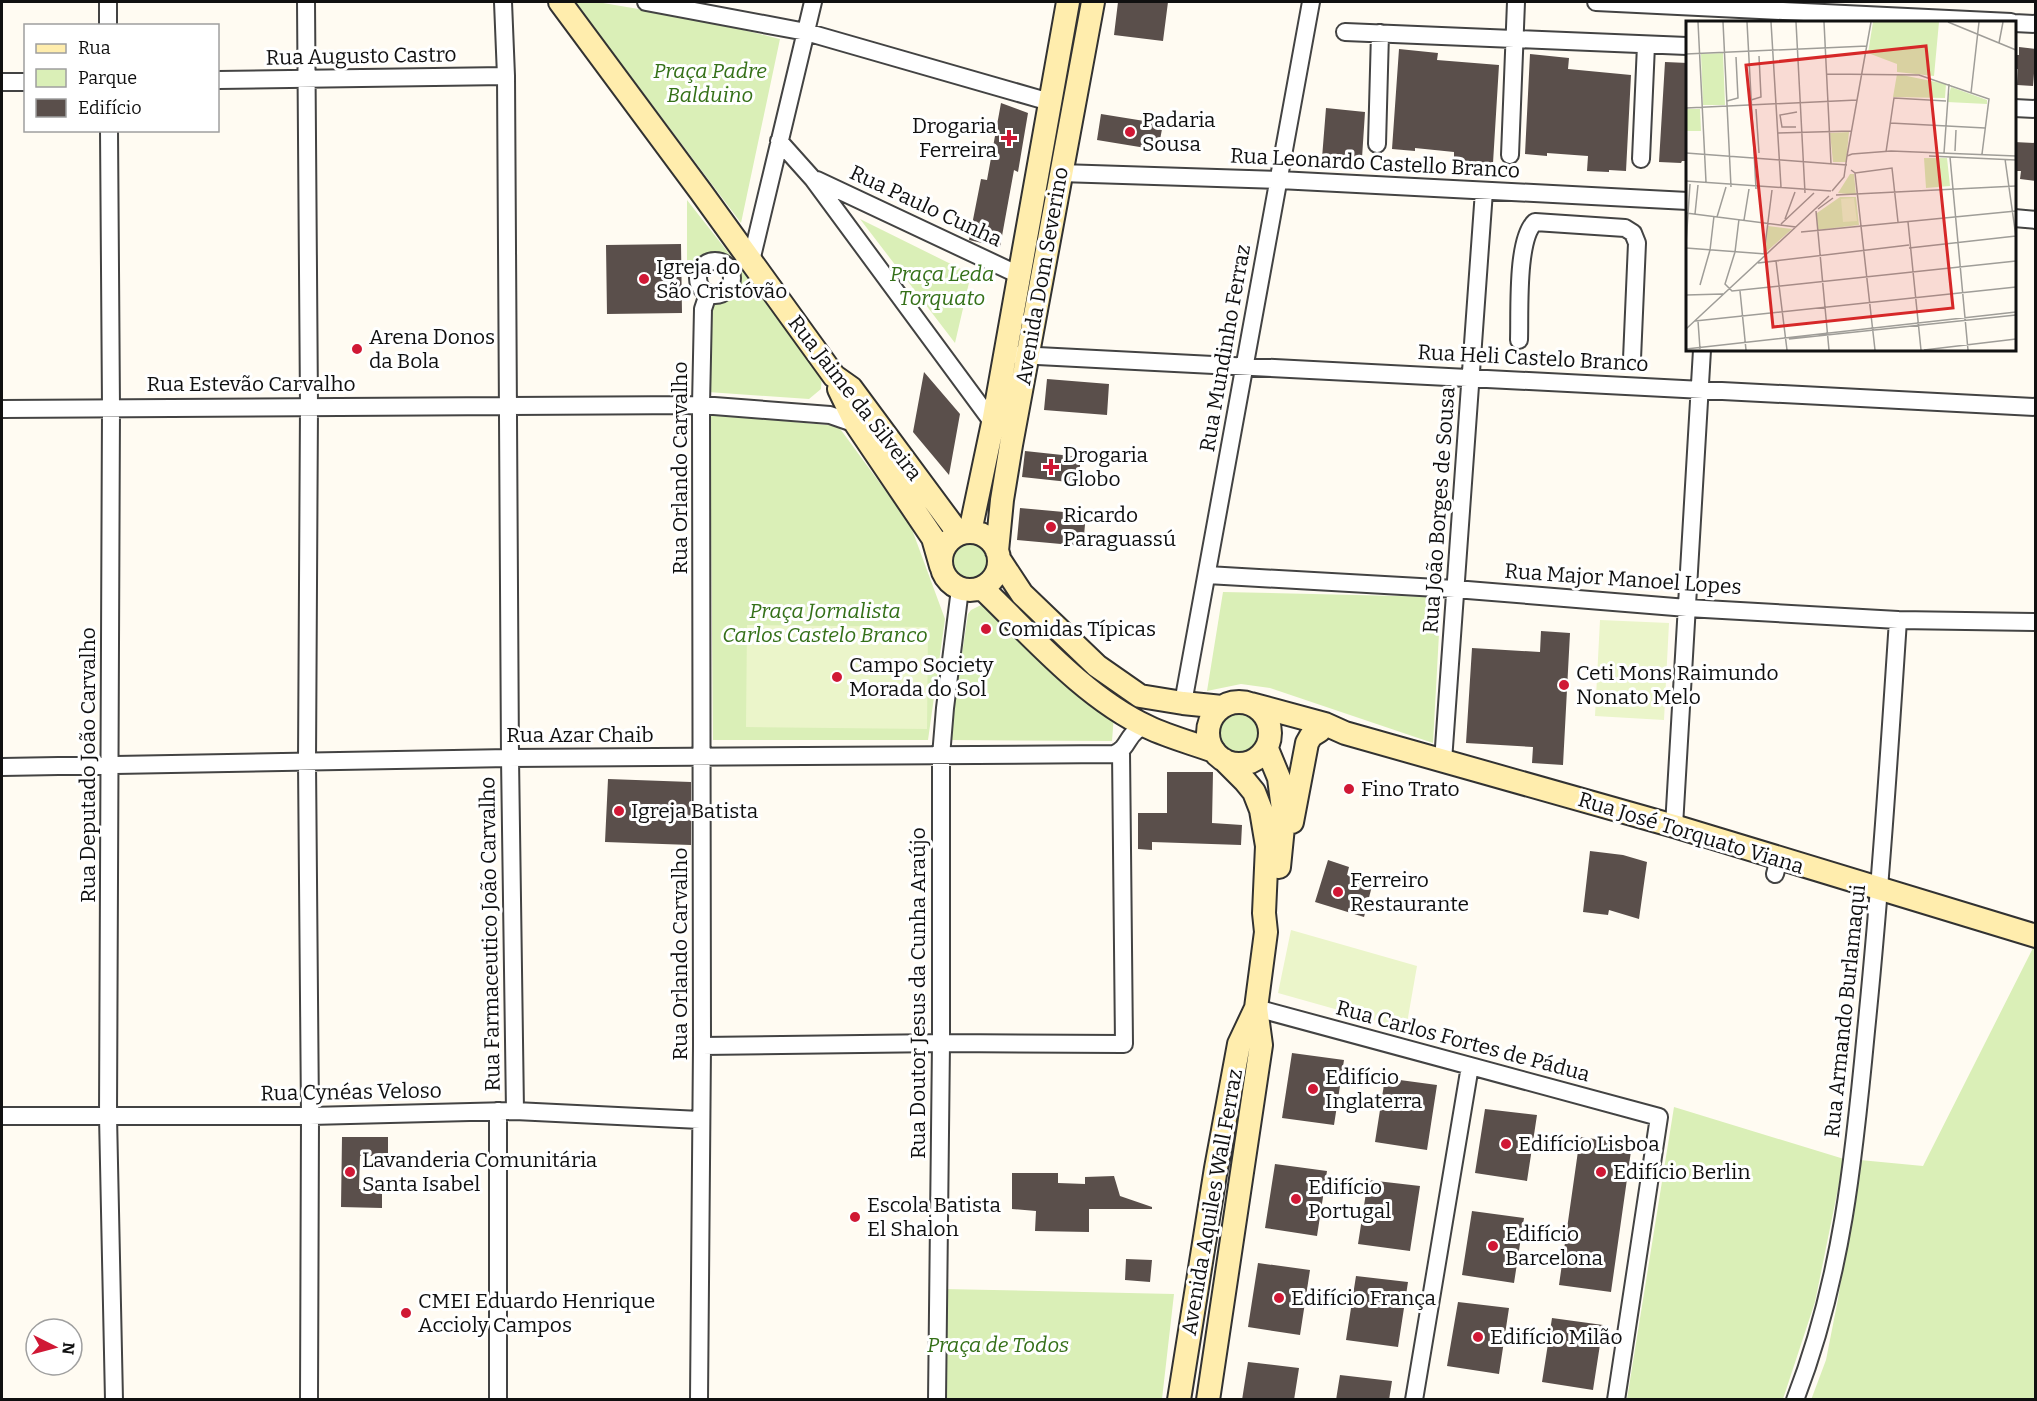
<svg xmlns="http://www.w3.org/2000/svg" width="2037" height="1401" viewBox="0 0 2037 1401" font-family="Bitter,serif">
<rect width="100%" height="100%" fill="#fffbf2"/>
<path fill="#daefb7" d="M575,2h22l101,17 82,20 -39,184z
M687,200l135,172 -1,17 -12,10 -101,-7 -1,-84c8,-9 20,-8 26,-19 9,-16 -3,-37 -21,-37 -11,1 -16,10 -25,12z
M860,219l111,55 -16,69z
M710,414l128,12 72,98 35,95 -17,121h-215z
M949 561a21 21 0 1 1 42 0a21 21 0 1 1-42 0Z
M1223,592l218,5 -8,146 -163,-55 -29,-4 -34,7z
M981,605h5l128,110 -2,26 -163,-1 19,-126 3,-4z
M1218 733a21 21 0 1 1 42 0a21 21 0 1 1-42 0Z
M2033,948h2v451l-224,1 15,-40 12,-61 22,-139 63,6z
M1674,1107l170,52 -29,143 -32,97h-156z
M943,1289l231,5 -12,105 -219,1z"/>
<path fill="#ebf5ca" d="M1600,620l69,3 -5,97 -69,-4z
M747,625l181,2 -1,102 -181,-2z
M1291,930l126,36 -11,63 -128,-36z"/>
<path fill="#5a4f4b" d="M1118,2h50l-5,39 -49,-6z
M2019,47l17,2 -3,37 -16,-1 1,-16h-4v-14h5z
M1399,49l39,4 -1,7 62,5 -6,98h-39v-11l-39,-4v3l-23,-2z
M1530,54l39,4 -1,11 63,6 -5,96 -17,-1v2l-22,-1 1,-15 -41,-3v3l-22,-2z
M1665,62l23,1v98h-6l-1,2 -22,-1z
M1001,103l27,10 -10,59 -4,-2 -14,77 -31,-7 12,-61 6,1z
M1326,108l39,4 -3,46 -17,-1v3l-23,-2z
M1101,114l62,10 -5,26 -61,-10z
M2014,142l22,1v38l-16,-2 1,-8h-7z
M681,244l1,69 -75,1 -1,-69z
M924,372l36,42 -11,61 -36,-43z
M1047,379l62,5 -2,31 -63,-5z
M1025,451l56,6 -3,26 -56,-6z
M1020,508l66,6 -3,32 -66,-6z
M1541,631l29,2 -7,132 -31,-2 1,-16 -67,-4 6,-95 68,4z
M1167,772h46l-1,51 30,2 -1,20 -89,-3v8l-14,-1v-36h29z
M608,779l83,3v63l-86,-3z
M1590,851l33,4 24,7 -8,57 -30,-9 -1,5 -25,-3z
M1328,860l21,7 -2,8 26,7 -9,35 -49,-15z
M1292,1053l52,7 -10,65 -52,-7z
M1385,1078l52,7 -10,65 -52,-8z
M1485,1109l52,6 -10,66 -52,-8z
M342,1137h46v19h-28l-1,33h23v19l-41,-1z
M1580,1137l52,7 -21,148 -52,-7z
M1275,1164l52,7 -10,65 -52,-8z
M1012,1173h46v10l27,1v-7l29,-1 6,20 32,11v2h-63v23l-54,-1 1,-20 -24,-2z
M1368,1180l52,6 -10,65 -52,-7z
M1472,1211l52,7 -10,65 -52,-8z
M1126,1259l26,1 -2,22 -25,-2z
M1258,1263l52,7 -10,65 -52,-8z
M1356,1276l52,6 -10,65 -52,-7z
M1458,1302l51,6 -10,66 -52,-8z
M1552,1318l51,7 -10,65 -51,-8z
M1248,1362l51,6 -5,32h-52z
M1340,1375l52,6 -3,19h-53z"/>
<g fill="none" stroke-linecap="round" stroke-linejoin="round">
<g stroke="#434343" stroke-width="20">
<path id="street" d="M108,2v24
M306,2l3,404 -2,356 3,354 -1,284
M503,2l3,74 4,682 5,353
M646,2l160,30 244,70
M1596,2l415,20
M2014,23l22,1
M1345,32l342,14
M218,80l288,-4
M2,82h24
M2014,108l22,1
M109,130l2,278 -3,708 6,284
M779,141l34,38 180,244
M1377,144l3,-111
M1510,155l6,-153
M1641,159l5,-114
M1060,173l219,7 409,21
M817,180l202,95
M2014,218l22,2
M698 278a17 17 0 1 1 34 0a17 17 0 1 1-34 0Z
M751,261l62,-259
M1519,340c1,-27 -3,-101 16,-118l90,6 8,5 4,10 -5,116
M1018,355l1018,52
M2,409l699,-4 129,10 26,9
M1207,575l248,14 232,19 211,12 138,2
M1183,703l128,-701
M1443,761l41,-570
M2,767l508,-9 604,-4c14,-6 12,-15 22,-23 3,-3 7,-3 10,-5
M1674,826l28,-476
M1775,874l4,-15
M1256,1008l403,109 -43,283
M702,1046l239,-3 183,1 -3,-293
M2,1116h308l205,-5 185,9
M498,1400v-289
M699,1400l3,-354 -1,-641 2,-96 5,-15
M937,1400l4,-357v-287l4,-48 15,-119
M1414,1400l56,-334
M1795,1400c47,-121 59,-242 71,-369 14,-137 23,-274 32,-411"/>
</g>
<g stroke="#323232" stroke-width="26">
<path id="secondary" d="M560,2l141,190 133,184 17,12 108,146
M839,389l17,35 77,114 8,28
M970,532l23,-109 75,-421
M941 561a29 29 0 1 1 58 0a29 29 0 1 1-58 0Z
M997,551l5,-51 9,-55 82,-443
M999,559l23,35 75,72 43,30 43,7 39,4
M982,588c49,47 103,110 166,139 21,10 44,16 66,24
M1208 733a31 31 0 1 1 62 0a31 31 0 1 1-62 0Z
M1251,704l74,20 20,9 329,93 362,110
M1267,749l12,29 5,39 -5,50
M1292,822l15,-79 4,-7 8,-5
M1179,1400l37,-232 23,-124 17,-36
M1208,1400l53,-355 -5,-37 10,-76 -2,-19 3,-67 -6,-36 -7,-18 -9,-11 -21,-21"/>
</g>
<use href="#street" stroke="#fff" stroke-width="16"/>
<use href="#secondary" stroke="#ffedad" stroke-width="22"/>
</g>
<g fill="#d01835" stroke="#fff" stroke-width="2">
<circle cx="1130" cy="132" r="6"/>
<path d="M1006 129h6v6h6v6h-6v6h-6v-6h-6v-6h6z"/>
<circle cx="644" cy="279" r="6"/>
<circle cx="357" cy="349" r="6"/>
<path d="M1048 458h6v6h6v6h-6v6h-6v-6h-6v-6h6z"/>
<circle cx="1051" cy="527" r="6"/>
<circle cx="986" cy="629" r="6"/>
<circle cx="837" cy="677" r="6"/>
<circle cx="1564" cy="685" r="6"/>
<circle cx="1349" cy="789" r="6"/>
<circle cx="619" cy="811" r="6"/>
<circle cx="1338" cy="892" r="6"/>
<circle cx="1313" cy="1089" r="6"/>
<circle cx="1506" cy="1144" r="6"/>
<circle cx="350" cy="1172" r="6"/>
<circle cx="1601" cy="1172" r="6"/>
<circle cx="1296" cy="1199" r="6"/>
<circle cx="855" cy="1217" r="6"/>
<circle cx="1493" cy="1246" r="6"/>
<circle cx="1279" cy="1298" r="6"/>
<circle cx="406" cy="1313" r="6"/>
<circle cx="1478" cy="1337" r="6"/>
</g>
<g text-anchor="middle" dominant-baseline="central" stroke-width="6" stroke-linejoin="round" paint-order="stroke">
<g font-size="21" fill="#101010" stroke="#fff">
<text transform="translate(361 56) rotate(-1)">Rua Augusto Castro</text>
<text transform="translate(1375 163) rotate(3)">Rua Leonardo Castello Branco</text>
<text transform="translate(926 206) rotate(25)">Rua Paulo Cunha</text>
<text transform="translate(1042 276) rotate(-80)">Avenida Dom Severino</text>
<text transform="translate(1225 348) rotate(-80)">Rua Mundinho Ferraz</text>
<text transform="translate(1533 358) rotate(3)">Rua Heli Castelo Branco</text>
<text x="251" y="384">Rua Estevão Carvalho</text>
<text transform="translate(855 398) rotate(52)">Rua Jaime da Silveira</text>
<text transform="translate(680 468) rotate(-90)">Rua Orlando Carvalho</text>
<text transform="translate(1439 510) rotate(-86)">Rua João Borges de Sousa</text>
<text transform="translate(1623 579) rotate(4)">Rua Major Manoel Lopes</text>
<text x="580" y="735">Rua Azar Chaib</text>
<text transform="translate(88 765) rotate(-90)">Rua Deputado João Carvalho</text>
<text transform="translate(1691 833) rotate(17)">Rua José Torquato Viana</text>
<text transform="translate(490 934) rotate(-91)">Rua Farmaceutico João Carvalho</text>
<text transform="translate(680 954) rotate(-90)">Rua Orlando Carvalho</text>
<text transform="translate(918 993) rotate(-90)">Rua Doutor Jesus da Cunha Araújo</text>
<text transform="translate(1845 1011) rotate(-84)">Rua Armando Burlamaqui</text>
<text transform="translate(1463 1041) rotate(15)">Rua Carlos Fortes de Pádua</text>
<text transform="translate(351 1092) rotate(-1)">Rua Cynéas Veloso</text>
<text transform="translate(1212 1202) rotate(-80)">Avenida Aquiles Wall Ferraz</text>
</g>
<g font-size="21" font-style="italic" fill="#347018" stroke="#fff">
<text x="710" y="71">Praça Padre<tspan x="710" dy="24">Balduino</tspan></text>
<text x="942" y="274">Praça Leda<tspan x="942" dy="24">Torquato</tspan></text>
<text x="825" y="611">Praça Jornalista<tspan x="825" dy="24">Carlos Castelo Branco</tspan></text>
<text x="998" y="1345">Praça de Todos</text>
</g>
<g font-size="21" fill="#101010" stroke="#fff" text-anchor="start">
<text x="1142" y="120">Padaria<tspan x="1142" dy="24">Sousa</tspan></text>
<text x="997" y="126" text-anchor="end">Drogaria<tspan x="997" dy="24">Ferreira</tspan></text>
<text x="656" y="267">Igreja do<tspan x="656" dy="24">São Cristóvão</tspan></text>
<text x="369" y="337">Arena Donos<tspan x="369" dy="24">da Bola</tspan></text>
<text x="1063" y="455">Drogaria<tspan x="1063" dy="24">Globo</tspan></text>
<text x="1063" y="515">Ricardo<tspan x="1063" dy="24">Paraguassú</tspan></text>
<text x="998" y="629">Comidas Típicas</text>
<text x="849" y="665">Campo Society<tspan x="849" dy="24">Morada do Sol</tspan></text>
<text x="1576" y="673">Ceti Mons Raimundo<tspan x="1576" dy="24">Nonato Melo</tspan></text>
<text x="1361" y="789">Fino Trato</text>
<text x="631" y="811">Igreja Batista</text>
<text x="1350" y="880">Ferreiro<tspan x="1350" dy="24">Restaurante</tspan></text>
<text x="1325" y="1077">Edifício<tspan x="1325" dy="24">Inglaterra</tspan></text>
<text x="1518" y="1144">Edifício Lisboa</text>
<text x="362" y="1160">Lavanderia Comunitária<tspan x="362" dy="24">Santa Isabel</tspan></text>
<text x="1613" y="1172">Edifício Berlin</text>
<text x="1308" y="1187">Edifício<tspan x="1308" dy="24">Portugal</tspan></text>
<text x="867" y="1205">Escola Batista<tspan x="867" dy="24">El Shalon</tspan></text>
<text x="1505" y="1234">Edifício<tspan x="1505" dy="24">Barcelona</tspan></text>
<text x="1291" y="1298">Edifício França</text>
<text x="418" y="1301">CMEI Eduardo Henrique<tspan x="418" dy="24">Accioly Campos</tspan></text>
<text x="1490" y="1337">Edifício Milão</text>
</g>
</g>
<g transform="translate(1686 21)">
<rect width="330" height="330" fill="#fffbf2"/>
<path d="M187,1h66l-5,54 -37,-4v-8l-29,-11zM37,32l2,52h-22l-2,-51zM211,53l49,10 -1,14 -52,-1zM265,66l36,13v4l-40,-2zM0,88h14l1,22h-15zM163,111l-3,30h-13l-3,-29zM238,137h23l3,28 -24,2zM164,153h4l2,21 -18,-2zM154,176h16l3,28 -42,5v-17zM82,205l24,3 -27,24z" fill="#daefb7"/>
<path d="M168,177l3,23 -14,1 -2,-23z" fill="#ebf5ca"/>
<path fill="none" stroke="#9f9d98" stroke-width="1.5" d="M12,1l8,160M37,1l8,165M61,1l9,167M85,1l10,165M110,1l9,171M138,1l7,142M262,1l68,28M313,22l4,-21M0,33l181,-8M141,53l92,1 70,24 -7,55M285,72l8,-71M65,79l10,-3 -2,-41M41,80l11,-3 -2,-41M0,87l171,-8M70,88l3,44M204,102l95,5M110,106h-14l-2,-12 17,-3M92,112l73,-2M269,130l1,-21M200,131l8,-54 52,3M0,132l161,12M258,132l5,-69M166,133l39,-3 125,5M161,135l24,-134M243,135l87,4M264,136l18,193M319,138l11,78M165,149l4,3 20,177M169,152l37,-5 6,54M0,160l145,10M146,170l12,-14 3,-21 5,-2M150,174l180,-9M132,188l15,-11M130,190l13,139M0,192l110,14M9,193l3,-29M31,196l9,-30M53,198l-4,33 -10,32 7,7 284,-30M99,198l10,-27M58,199l5,-31M222,201l13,128M95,203l33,-31M115,211l215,-21M0,223l4,-60M0,227l80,6M223,227l107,-12M78,233l8,-64M90,240l11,89M72,242l151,-18M14,264l10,-35 4,-34M54,270l6,59M0,274l37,-1M9,300l321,-34M12,300l2,28M0,308l143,-133M103,318l227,-24M0,328l330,-37M238,329l92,-11"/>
<path fill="#d62828" fill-opacity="0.15" stroke="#d62828" stroke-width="3" d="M240,25l27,262 -180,19 -27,-262z"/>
<rect width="330" height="330" fill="none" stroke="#101010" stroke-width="3"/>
</g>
<rect width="2037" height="1401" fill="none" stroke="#101010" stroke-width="6"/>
<rect x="24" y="24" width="195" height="108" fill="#ffffff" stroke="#9f9f9f" stroke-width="1.5"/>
<rect x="36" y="44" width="30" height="9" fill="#ffedad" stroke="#9f9f9f" stroke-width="1.5"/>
<text x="78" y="54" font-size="18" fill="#101010">Rua</text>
<rect x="36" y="69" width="30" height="18" fill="#daefb7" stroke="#9f9f9f" stroke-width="1.5"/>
<text x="78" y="84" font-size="18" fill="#101010">Parque</text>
<rect x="36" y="99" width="30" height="18" fill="#5a4f4b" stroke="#9f9f9f" stroke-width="1.5"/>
<text x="78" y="114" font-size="18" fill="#101010">Edifício</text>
<g transform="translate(54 1347) rotate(96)"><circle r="28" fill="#ffffff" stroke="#9f9f9f" stroke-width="1.5"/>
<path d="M0-4.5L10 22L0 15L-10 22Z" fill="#d01835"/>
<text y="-9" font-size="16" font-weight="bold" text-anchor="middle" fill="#101010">N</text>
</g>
</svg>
